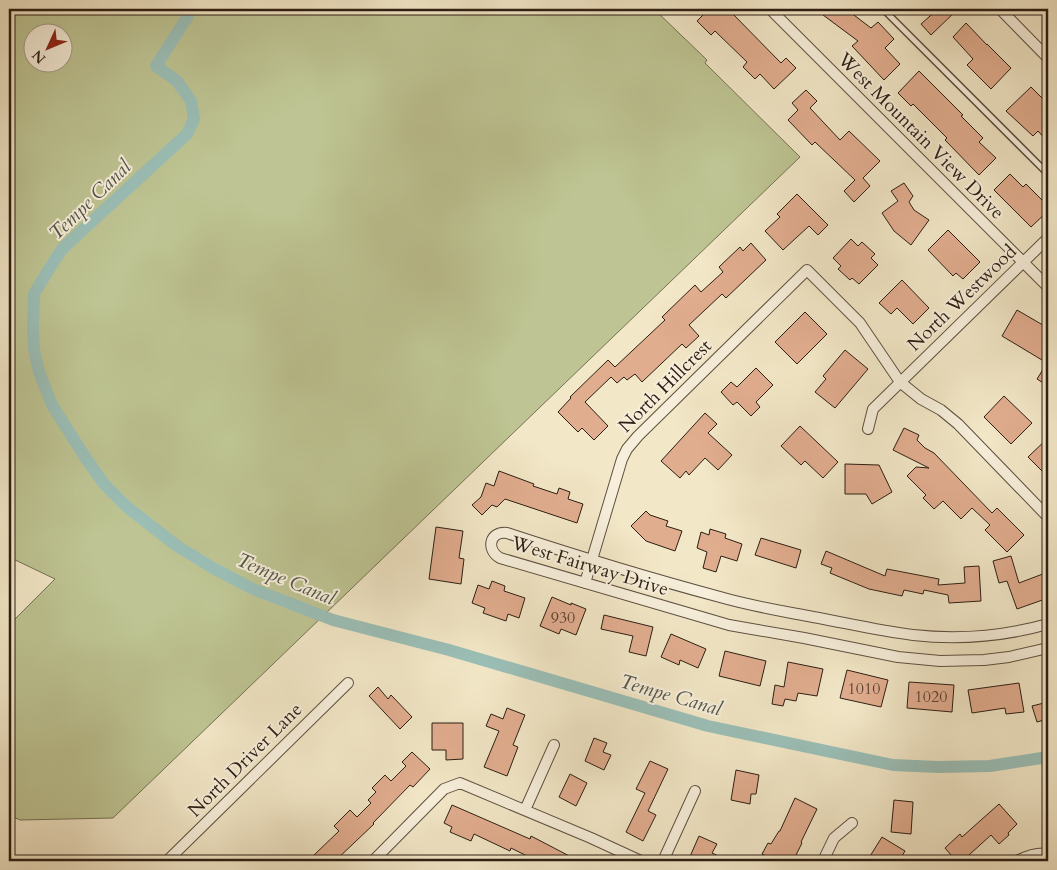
<svg xmlns="http://www.w3.org/2000/svg" width="1057" height="870" viewBox="0 0 1057 870" font-family="Cardo,serif">
<rect width="100%" height="100%" fill="#f2e7c7"/>
<filter id="stains"><feTurbulence type="fractalNoise" baseFrequency=".004" numOctaves="4"/><feColorMatrix values="0 0 0 0 .2 0 0 0 0 .09 0 0 0 0 .02 0 0 0 .5 -.17"/></filter>
<radialGradient id="worn" r=".72"><stop offset=".6" stop-color="#630" stop-opacity="0"/><stop offset="1" stop-color="#630" stop-opacity=".3"/></radialGradient>
<path fill="#bec493" stroke="#757153" fill-rule="evenodd" d="M9,9h645l53,51 -2,3 95,94 -687,661 -93,2 -11,-5v-190l46,-46 -46,-22zM32,32h30v30h-30z"/>
<g fill="none" stroke-linecap="round" stroke-linejoin="round">
<path stroke="#9bbfb7" stroke-width="12" d="M191,9l-5,10 -30,47 21,15 14,20 3,18 -7,15 -125,115 -13,20 -15,25 -1,35 1,21 5,22 13,33 33,52 19,27 23,23 50,39 36,22 40,21 80,31 116,30 259,76 185,39 45,2 52,-1 58,-9"/>
</g>
<path fill="#e1ad8f" stroke="#2c1e13" d="M698,9h30l53,54 5,-5 10,10 -22,21 -14,-15 -5,5 -12,-12 4,-5 -32,-31 -4,4 -14,-14 7,-7z
M815,9h31l25,19 7,-6 16,17 -9,9 15,16 -16,16 -32,-34 6,-5z
M938,9h20l-27,26 -10,-11z
M966,23l21,22v-1l24,24 -20,21 -24,-24 6,-6 -20,-22z
M919,71l44,44 -2,1 22,22 -4,4 17,16 -17,17 -34,-35 2,-2 -34,-34 -2,2 -13,-13z
M1031,87l17,17v38l-10,-11 -5,5 -27,-25z
M806,90l11,11 -7,7 30,32 9,-9 31,30 -17,17 7,8 -16,16 -10,-11 11,-11 -40,-38 -3,3 -24,-25 10,-10 -6,-7z
M1010,174l13,13 3,-3 22,22v5l-17,16 -37,-37z
M904,183l9,13 -4,6 5,8 15,10 -18,25 -17,-14 -12,-18 16,-12 -7,-10z
M797,194l31,31 -10,10 -9,-9 -26,24 -18,-19 15,-14 -3,-3z
M948,230l32,32 -17,17 -7,-6 -3,3 -25,-26z
M851,239l7,7 4,-4 13,12 -4,4 7,7 -19,19 -7,-6 -2,2 -12,-11 3,-3 -8,-8z
M751,243l15,17 -40,38 -4,-4 -33,31 10,11 -13,12 -4,-4 -40,38 -7,-8 -8,6 -3,-3 -7,6 -6,-6 -26,25 23,24 -14,14 -12,-12 -4,4 -20,-20 13,-14 -1,-1 38,-37 7,7 50,-47 -3,-3 33,-32 6,7 22,-20 -4,-5 21,-20 3,4z
M902,280l27,28 -16,16 -16,-16 -6,6 -12,-11z
M1017,310l31,18v58l-11,-7 10,-16 -45,-27z
M805,312l22,22 -30,30 -22,-22z
M845,350l23,19 -33,39 -20,-16 11,-13 -3,-3z
M756,368l17,17 -17,17 4,5 -9,9 -14,-14 -4,3 -12,-13 10,-10 6,5z
M1004,396l28,27 -21,21 -27,-27z
M705,413l12,11 -9,9 24,22 -14,15 -13,-12 -16,17 -3,-4 -6,7 -19,-17z
M800,426l38,36 -15,16 -18,-17 -4,4 -20,-19z
M904,428l15,7 -2,5 8,8 9,5 58,60 5,-5 27,27 -17,17 -22,-22 5,-5 -18,-17 -11,11 -18,-18 -9,8 -11,-11 3,-3 -19,-19 9,-9 13,1 -36,-18z
M1048,438v39l-20,-20z
M845,464l34,1 13,27 -20,12 -6,-10h-21z
M499,471l35,13 -1,2 24,8 2,-6 11,4 -2,7 15,5 -6,19 -72,-24 -8,8 -5,-2 -10,10 -10,-10 9,-8 5,-14 8,3z
M646,511l4,4 18,6 -2,5 16,5 -7,20 -29,-10 -15,-15z
M436,527l27,4 -4,27 5,1 -3,25 -32,-5z
M710,529l16,5 -1,4 17,6 -5,17 -16,-5 -5,16 -13,-4 4,-16 -10,-4 4,-16 8,3z
M761,538l40,12 -5,18 -41,-13z
M826,551l59,25 2,-7 52,10 -1,6 27,-2 -1,-16 15,-1 2,35 -32,2 -1,-8 -24,-5 -1,4 -19,-4 -2,6 -33,-7 -39,-16 2,-5 -11,-4z
M1011,556l8,27 29,-11v26l-31,11 -10,-28 -8,2 -6,-22z
M492,581l13,5 -1,5 21,7 -6,20 -11,-4 -2,7 -23,-8 2,-5 -13,-5 6,-18 11,4z
M552,597l19,8v-2l15,6 -10,26 -15,-6 -2,5 -19,-8z
M604,615l49,12 -7,29 -17,-4 4,-16 -32,-7z
M671,634l35,15 -8,19 -18,-8 -1,5 -18,-8z
M725,651l41,10 -6,25 -41,-10z
M788,662l35,7 -6,27 -19,-3 -2,8 -11,-2 -2,7 -11,-2 3,-19 9,2z
M847,670l41,10 -7,27 -41,-9z
M909,682l45,3 -2,27 -45,-4z
M1019,683l5,29 -18,2 -1,-6 -33,5 -4,-23z
M378,687l10,12 3,-4 21,22 -12,12 -31,-33z
M1048,702v17l-11,3 -5,-16z
M507,708l18,7 -12,30 5,2 -11,29 -23,-9 15,-36 -13,-5 5,-12 12,5z
M432,723h31v36l-17,1v-10h-14z
M594,738l13,5 -4,9 8,3 -7,15 -19,-9z
M412,752l18,17 -17,18 -3,-2 -37,38 1,1 -39,37h-17l-5,-5 26,-25 -5,-5 16,-16 7,7 14,-14 -3,-3 8,-8 -4,-4 13,-13 6,6 15,-15 -4,-4z
M650,761l18,8 -20,42 8,4 -13,26 -17,-9 19,-39 -9,-4z
M736,770l23,5 -3,19h-5l-1,10 -19,-4z
M570,774l17,9 -11,23 -17,-9z
M795,798l22,11 -16,33 1,1 -9,18h-17l-14,-7 6,-11 3,1 8,-13h1z
M894,800l19,2 -2,32 -20,-2z
M999,804l18,20 -9,9 1,2 -10,9 -8,-9 -22,20 6,6h-30l6,-6 -6,-7 15,-14 2,3z
M452,805l78,34 1,-3 48,25h-42l-26,-13 -1,3 -36,-17 -3,7 -21,-9 2,-5 -8,-4z
M699,836l18,8 -5,9 17,8h-41z
M882,837l23,14 -6,10h-32z"/>
<g fill="none" stroke-linecap="round" stroke-linejoin="round">
<g stroke="#5e5040" stroke-width="8">
<path id="lane" d="M883,9l165,165"/>
</g>
<g stroke="#5e5040" stroke-width="12">
<path id="street" d="M770,9l278,278
M1000,9l48,49
M868,429l5,-20 175,-171
M585,583l37,-124 5,-10 11,-13 169,-166 53,53 40,59 21,17 20,11 17,14 90,93
M1048,624c-43,12 -90,16 -135,11 -33,-4 -67,-12 -100,-18 -31,-6 -62,-11 -93,-20 -71,-19 -143,-41 -213,-64 -18,-2 -21,17 -7,25l229,67 75,13 94,19 42,4 44,-1 25,-3 39,-9
M525,810l29,-65
M167,861l181,-178
M373,861l71,-72 16,-6 131,55 50,23
M663,861l32,-70
M823,861l11,-23 18,-15
M1017,861c10,-5 20,-9 31,-7"/>
</g>
<use href="#lane" stroke="#f7efdb" stroke-width="5"/>
<use href="#street" stroke="#f7efdb" stroke-width="10"/>
</g>
<g text-anchor="middle" dominant-baseline="central" stroke-width="4" stroke-linejoin="round" paint-order="stroke">
<g font-size="16" fill="#594232">
<text x="563" y="618">930</text>
<text x="864" y="689">1010</text>
<text x="931" y="697">1020</text>
</g>
<g font-size="19" fill="#2c1e13" stroke="#f7efdb">
<text transform="translate(921 136) rotate(45)">West Mountain View Drive</text>
<text transform="translate(962 298) rotate(-44)">North Westwood</text>
<text transform="translate(665 386) rotate(-45)">North Hillcrest</text>
<text transform="translate(590 566) rotate(17)">West Fairway Drive</text>
<text transform="translate(245 760) rotate(-45)">North Driver Lane</text>
</g>
<g font-size="20" font-style="italic" fill="#53564c" stroke="#f7efdb">
<text transform="translate(90 200) rotate(-44)">Tempe Canal</text>
<text transform="translate(286 579) rotate(23)">Tempe Canal</text>
<text transform="translate(671 695) rotate(16)">Tempe Canal</text>
</g>
</g>
<rect width="1057" height="870" fill="none" stroke="#f2e7c7" stroke-width="30"/>
<rect x="10" y="10" width="1037" height="850" fill="none" stroke="#2c1e13" stroke-width="2.5"/>
<rect x="15" y="15" width="1027" height="840" fill="none" stroke="#2c1e13"/>
<g transform="translate(48 48) rotate(226)"><circle r="24" fill="#f7efdb" stroke="#a69b8b"/>
<path d="M0-4L9 19L0 12L-9 19Z" fill="#8f2418"/>
<text y="-8" font-size="14" font-weight="bold" text-anchor="middle" fill="#2c1e13">N</text>
</g>
<rect width="100%" height="100%" filter="url(#stains)"/>
<rect width="100%" height="100%" fill="url(#worn)"/>
</svg>
